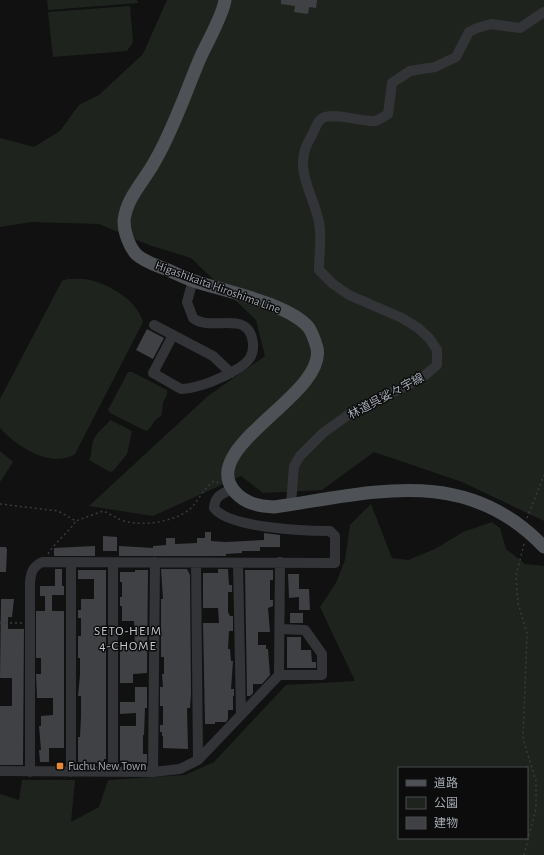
<svg xmlns="http://www.w3.org/2000/svg" width="544" height="855" viewBox="0 0 544 855" font-family="'Alegreya Sans','Noto Sans JP',sans-serif">
<rect width="100%" height="100%" fill="#111112"/>
<path fill="#1e241d" fill-rule="evenodd" d="M47,0h90l1,3 -90,7z
M167,0h377v521l-82,-39 -88,-30 -52,38 -59,3 -22,-17 -88,40 -64,-10 119,-110 57,-40 -9,-36 -65,-62 -42,-13 -50,-21 -68,-2 -31,5v-89l34,9 26,-16 19,-26 20,-10 44,-41z
M130,6l3,36 -6,9 -74,6 -5,-45z
M68,279c7,0 15,-1 22,1 20,5 47,20 53,42l-68,132c-24,15 -59,-8 -75,-26v-29l62,-118z
M128,372h4l35,18c1,6 -2,8 -4,13 -1,5 0,8 -2,13 -9,4 -8,12 -15,15l-36,-18 -2,-3z
M110,420l22,11 -5,23 -14,17 -3,1 -21,-12c4,-7 1,-13 5,-21 3,-8 12,-12 16,-19z
M0,451l13,11 -13,20z
M371,504l21,54 16,2 27,-11 28,-17 29,-10 8,6 6,21 19,15 19,2v289h-544v-61l19,6 3,-20h53l-4,42 28,-15 9,-27 77,-5 29,-13 72,-77 69,-4 -35,-74 16,-24 9,-23 5,-35zM399,768h128v70h-128z"/>
<path fill="#404145" d="M281,0h36l-1,8 -7,-1 -1,7 -14,-2 1,-6 -14,-2z
M147,329l17,9 -11,21 -17,-9z
M205,532h6v9l15,1 38,-2v-7l16,2v12h-20v4h-18v2l-16,1v2h-107v-10l34,2v-2l13,-1v-7h9v6l22,-1v-5h8z
M103,536l14,1v14h-14z
M95,546v10h-41v-8z
M0,547h6l1,3 -1,22h-6z
M55,569h7v17h2v9h-12v16h12v137h-15v14h-9l-1,-12h2l-2,-24h2v-10l12,-1v-17h-16l-1,-24h5v-16h-5v-47h9v-15h-5v-10h15z
M161,569h26l3,6 1,119 -1,14h-3l1,41 -25,-1v-12h-1v-4h-2v-7h3v-19h-3v-19h3l-1,-13h2v-17h-3v-58h2z
M218,569h10l1,16h3v7h-4v20l2,4h3v15h-4l-1,18h2l1,12h2l-2,28h3v7h-1v14h-5v9l-2,3h-11v2h-10l-2,-101h16l-1,-15h-15v-35h15z
M78,570h28v189h-2v4l-26,-1v-25h2l1,-21v-20h-3l2,-21v-17h-2v-22h3v-18h-3v-8h3v-11h13v-20h-16z
M135,570h13l-1,103 -14,1v9h-13v-36h15l-1,-26h-12v-15h-2v-9h2v-15h-2v-10h15z
M245,570h28v10h-3v20h3v6l-5,2 2,24h-12v13h8v4h2l2,26 -8,9h-9v9l-3,3h-3z
M288,574h11v15h10l1,21h-11v-13l-10,1z
M1,599h13l-2,18h-4v12h16l-1,136h-23v-59h12v-28h-12z
M290,613h13v10h-13z
M287,637h14v13h10l1,12h4v6h-29z
M135,687h12v21h-2l-1,27h-1v19h4v9l-27,-2v-35h16v-13l-16,1v-12h15z"/>
<g fill="none" stroke-linecap="round" stroke-linejoin="round">
<path stroke="#383b3e" stroke-width="1.5" stroke-dasharray="2 3" stroke-linecap="butt" d="M0,504l58,7 18,10 27,-10c8,3 17,10 25,11 18,4 48,-1 62,-13 9,-9 13,-20 24,-28l7,3
M527,518l17,-43
M524,544l-8,32 2,27 9,30 -4,106 13,42v27l-12,47
M48,554c8,-13 20,-21 28,-33
M0,623h22"/>
<path stroke="#323437" stroke-width="10" d="M154,325l59,31 18,17
M173,335l-20,38 28,16c19,-1 42,-11 58,-21 9,-6 15,-12 14,-25 -4,-35 -41,-10 -60,-25l-6,-16 6,-22
M291,504l3,-38 6,-10 23,-23 25,-18 75,-38 14,-12v-15l-8,-12 -11,-10 -16,-10 -53,-23 -16,-11 -14,-14c0,-16 3,-32 0,-48 -7,-33 -28,-54 -7,-87 2,-4 5,-13 9,-16 11,-8 41,3 54,2 4,-1 10,-5 13,-7l4,-31 18,-12 25,-4 21,-10 13,-25 8,-4 14,-4 29,4 24,-16
M71,562v210
M113,563v209
M196,563l2,197
M238,563l3,152
M279,675h43v-21l-17,-24 -25,-1
M0,771l153,1 27,-3 18,-9 81,-85 1,-113
M30,772v-190c1,-11 3,-15 12,-20l293,1v-27l-5,-5c-25,0 -101,-3 -116,-23 1,-12 7,-14 18,-19
M153,772l2,-210"/>
<path stroke="#4e5156" stroke-width="13" d="M225,0c-2,15 -17,41 -24,56 -15,35 -27,72 -46,105 -10,19 -29,37 -31,60 0,11 5,25 12,33 8,8 22,12 32,16 9,4 17,8 26,11 30,10 96,23 115,47 4,6 6,13 8,20 10,47 -121,99 -82,144 11,12 24,14 39,15 99,-14 191,-43 270,40"/>
</g>
<rect fill="#e68835" stroke="#0c0c0d" stroke-width="1.5" x="56" y="762" width="8" height="8" rx="2"/>
<g text-anchor="middle" dominant-baseline="central" stroke-width="3" stroke-linejoin="round" paint-order="stroke">
<g font-size="12" fill="#a3aab2" stroke="#0c0c0d">
<text transform="translate(218 287) rotate(20)">Higashikaita Hiroshima Line</text>
<text transform="translate(386 396) rotate(-28)">林道呉娑々宇線</text>
</g>
<g font-size="12" fill="#a3aab2" stroke="#0c0c0d" text-anchor="start">
<text x="68" y="766">Fuchu New Town</text>
</g>
<g font-size="13" letter-spacing="1" fill="#c4c9ce" stroke="#0c0c0d">
<text x="128" y="631">SETO-HEIM<tspan x="128" dy="15">4-CHOME</tspan></text>
</g>
</g>
<rect x="398" y="767" width="130" height="72" fill="#0c0c0d" stroke="#484b4f"/>
<rect x="406" y="780" width="20" height="6" fill="#4e5156" stroke="#484b4f"/>
<text x="434" y="787" font-size="12" fill="#a3aab2">道路</text>
<rect x="406" y="797" width="20" height="12" fill="#1e241d" stroke="#484b4f"/>
<text x="434" y="807" font-size="12" fill="#a3aab2">公園</text>
<rect x="406" y="817" width="20" height="12" fill="#404145" stroke="#484b4f"/>
<text x="434" y="827" font-size="12" fill="#a3aab2">建物</text>
</svg>
